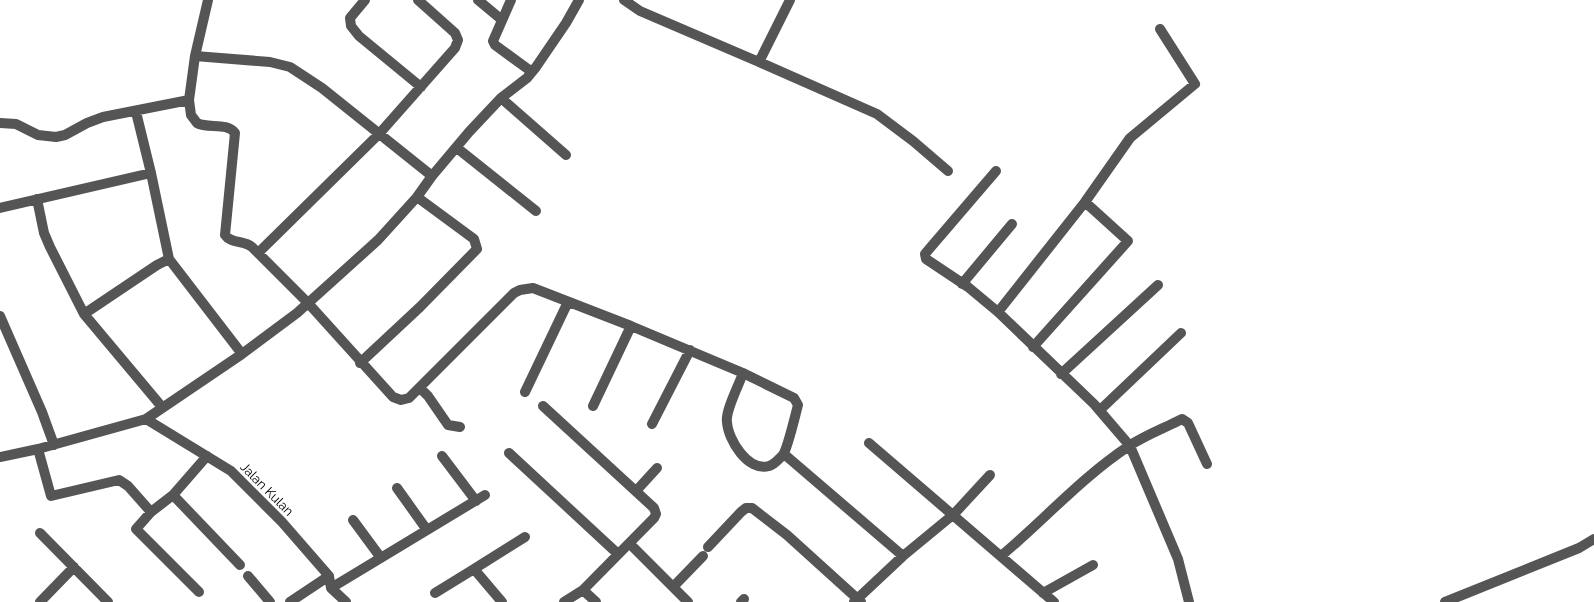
<svg xmlns="http://www.w3.org/2000/svg" width="1594" height="602" viewBox="0 0 1594 602" font-family="Raleway,sans-serif">
<rect width="100%" height="100%" fill="#fff"/>
<g fill="none" stroke-linecap="round" stroke-linejoin="round">
<path stroke="#555" stroke-width="10" d="M208,0l-13,56 -6,44 2,15 6,8c11,6 30,-1 38,10l-10,102c6,9 19,5 27,12l56,56 85,94 8,3 8,-2 105,-105 6,-3 13,-2 98,38 112,47 51,25 4,7c-3,11 -10,42 -15,50 -4,4 -9,10 -14,11 -21,6 -41,-26 -42,-44 -2,-11 12,-37 16,-49
M365,0l-15,18 1,8 8,10 62,51
M478,0l24,20
M511,0l-18,41 2,4 37,27
M624,0l16,11 119,51 31,-62
M195,56l75,6 20,5 32,21 110,88
M759,62l118,52 36,27 35,30
M501,98l65,57
M136,112l15,61 18,86
M0,123l16,1 22,11 18,2 9,-2 22,-12 16,-6 86,-17
M457,148l79,63
M996,171l-66,77 -5,6 1,5 42,28 30,25 96,92 36,42 48,113 11,43
M37,199l7,34 6,14 34,67 78,93
M0,208l151,-35
M258,253l121,-119 76,-86 3,-8 -3,-7 -37,-33
M962,284l50,-60
M998,312l87,-110 45,-64 65,-54 -35,-55
M84,314l73,-49 12,-6 73,95
M0,316l42,96 12,33
M1033,347l95,-106 -43,-39
M360,363l60,-56 57,-58 -3,-10 -57,-42
M1061,374l97,-89
M420,388l8,8 20,29 12,2
M525,392l43,-90
M543,406l111,102 2,6 -2,4 -71,72
M593,406l38,-80
M1100,410l81,-77
M146,419l85,52 51,51 47,54 2,12 15,14
M652,424l38,-74
M869,443l185,159
M38,449l13,47 68,-16 9,6 23,26 22,-17 34,-39
M509,453l109,101
M784,454l119,102
M442,456l34,45
M0,457l38,-8 108,-30 96,-65 55,-41 81,-73 39,-43 15,-21 37,-44 32,-34 26,-20 9,-11 30,-44 13,-23
M397,488l30,42
M636,491l21,-23
M173,495l67,70
M151,512l-15,17 63,63
M353,520l28,38
M40,533l68,69
M630,544l58,58
M708,547l33,-35 5,-4h6l35,27 74,67
M1001,556c43,-36 81,-79 128,-110 15,-10 33,-17 49,-25l4,-2 6,4 19,41
M474,569l51,-32
M248,576l22,26
M673,587l30,-31
M331,588l154,-93
M435,593l39,-24 28,33
M1043,593l50,-28
M40,602l34,-35
M290,602l39,-26
M564,602l19,-12 13,12
M741,602l3,-3
M854,602l49,-46 51,-42 36,-39
M1445,602l134,-54 15,-9"/>
</g>
<g text-anchor="middle" dominant-baseline="central" stroke-width="4" stroke-linejoin="round" paint-order="stroke">
<g font-size="13" fill="#000" stroke="#fff">
<text transform="translate(267 489) rotate(45)">Jalan Kulan</text>
</g>
</g>
</svg>
